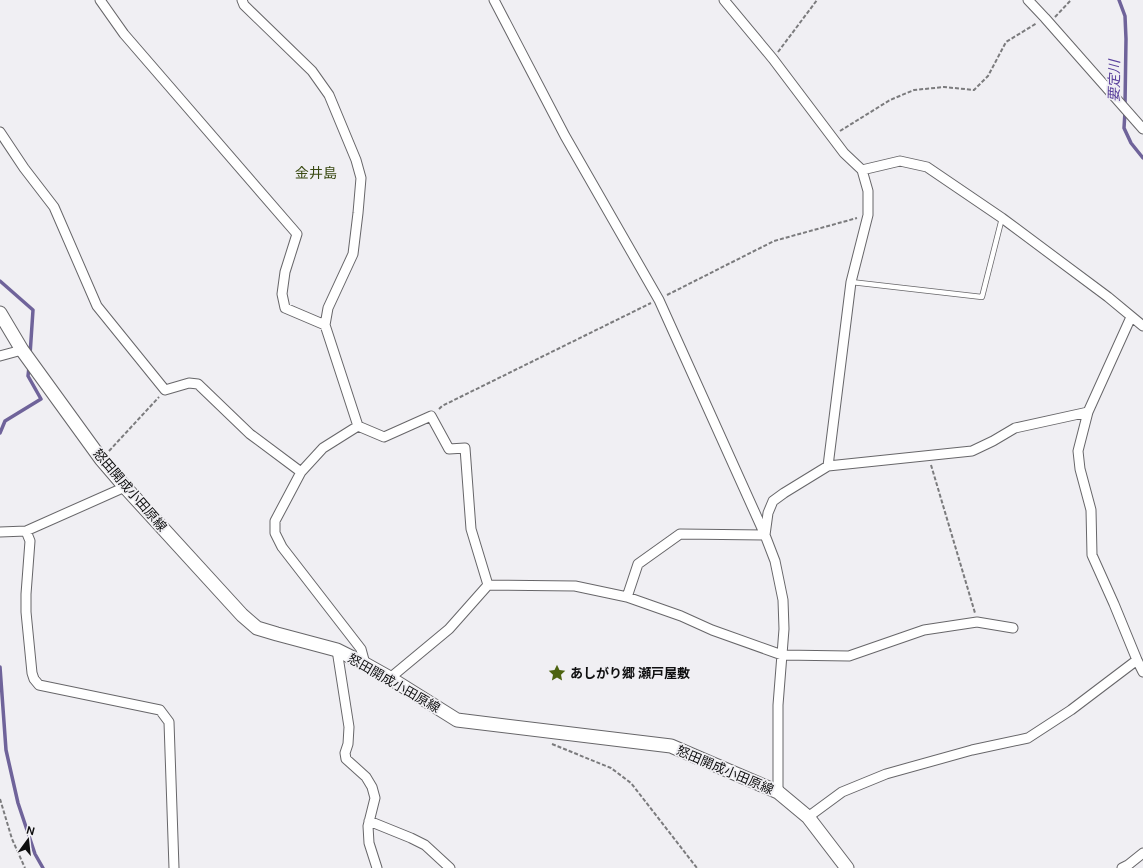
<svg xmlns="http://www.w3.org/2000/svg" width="1143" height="868" viewBox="0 0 1143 868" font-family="'DM Sans','Noto Sans JP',sans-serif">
<rect width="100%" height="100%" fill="#f0eff3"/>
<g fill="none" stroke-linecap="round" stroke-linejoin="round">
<path stroke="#6f639a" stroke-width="3.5" d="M1119,0l6,16 1,23 -1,66
M1125,112l-1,16 7,15 12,15
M0,281l33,29 -3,45
M0,433l5,-12 36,-22 -13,-23 1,-9
M0,667l6,83 12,53 17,51 8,14"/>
<g stroke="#676669" stroke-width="6">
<path id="lane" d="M851,282l131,15 20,-79"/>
</g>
<g stroke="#676669" stroke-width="11">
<path id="street" d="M100,0l24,34 173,200 -12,38 -3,22 3,14 40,17
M242,0l2,5 68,66 17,24 27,65 5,18 -3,35 -5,41 -25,54 -3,17 33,101 26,11 47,-21 18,33 16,-1 6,81 17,56
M494,0l71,136 94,164 106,235 10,26 8,39 1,29 -6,76v87
M724,0l49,59 71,94 18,17 6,21v24l-17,67 -23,184
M1028,0l17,18 98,111
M0,132l24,36 30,39 43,99 68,84 24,-7 9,1 52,50 51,38
M862,170l38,-9 27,6 75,51 106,79 35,29
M1131,317l-43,95 -10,39 2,18 11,41 1,45 22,49 23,56 6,12
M0,356l22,-6
M358,426l-35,22 -22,24 -26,49v12l7,14 79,102 4,15
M26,531l4,10 -4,53v18l6,61 2,6 5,6 121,25 9,12 5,146
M0,532l26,-1 99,-44
M765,535l3,-22 5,-12 11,-8 44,-27 144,-15 21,-10 22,-13 73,-16
M627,597l54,19 31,14 70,25 67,1 75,-26 53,-8 36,6
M337,650l12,77 -1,17 -3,9 1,6 20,18 6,10 3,11 -7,28 1,17 8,25
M390,678l59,-49 39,-44 87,1 52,11 11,-33 42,-30 85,1
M808,817l34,-25 44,-18 86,-24 56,-12 43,-28 66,-50
M369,821l42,17 14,7 25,23
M1122,868l6,-3 15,-12"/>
</g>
<g stroke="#676669" stroke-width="15">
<path id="secondary" d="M0,313l22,37 79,109 24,28 117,128 15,13 20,6 60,16 28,14 25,14 67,42 214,26 107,46 30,25 39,51"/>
</g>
<path stroke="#7b7b7d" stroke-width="2" stroke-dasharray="4 2" stroke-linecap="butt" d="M1055,17l16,-17
M778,52l39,-52
M840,131l50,-31 24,-10 30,-3 30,3 14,-14 18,-34 31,-19
M667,295l107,-54 83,-23
M439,409l3,-3 209,-103
M109,451l50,-54
M931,465l44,148
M552,744l59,24 20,15 66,85
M0,799l12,40 13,29"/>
<use href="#lane" stroke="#fff" stroke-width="4.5"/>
<use href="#street" stroke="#fff" stroke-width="9"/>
<use href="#secondary" stroke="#fff" stroke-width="13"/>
</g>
<defs>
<g id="sight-bare" transform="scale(1.38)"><path d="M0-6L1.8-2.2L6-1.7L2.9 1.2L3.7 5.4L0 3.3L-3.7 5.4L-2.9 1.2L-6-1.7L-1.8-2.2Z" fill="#4d6310" stroke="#f0eff3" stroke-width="2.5" paint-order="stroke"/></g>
</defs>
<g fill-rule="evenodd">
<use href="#sight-bare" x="557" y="673"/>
</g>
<g text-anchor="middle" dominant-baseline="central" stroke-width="3.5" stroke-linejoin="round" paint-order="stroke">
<g font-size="13" fill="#0e0e0f" stroke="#f0eff3">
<text transform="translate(130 490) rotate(49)">怒田開成小田原線</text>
<text transform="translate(394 683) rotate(30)">怒田開成小田原線</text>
<text transform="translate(725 770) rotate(23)">怒田開成小田原線</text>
</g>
<g font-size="13" font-weight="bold" fill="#0e0e0f" stroke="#f0eff3" text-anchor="start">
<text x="570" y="673">あしがり郷 瀬戸屋敷</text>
</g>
<g font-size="14" font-style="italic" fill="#5a409c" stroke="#f0eff3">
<text transform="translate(1114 81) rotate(-89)">要定川</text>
</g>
<g font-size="14" fill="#394912" stroke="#f0eff3">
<text x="316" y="173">金井島</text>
</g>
</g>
<g transform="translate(28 840) rotate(15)" stroke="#f0eff3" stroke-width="3" paint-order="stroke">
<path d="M0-3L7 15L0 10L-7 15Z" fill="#0e0e0f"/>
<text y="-6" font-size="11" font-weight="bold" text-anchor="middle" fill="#0e0e0f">N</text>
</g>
</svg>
